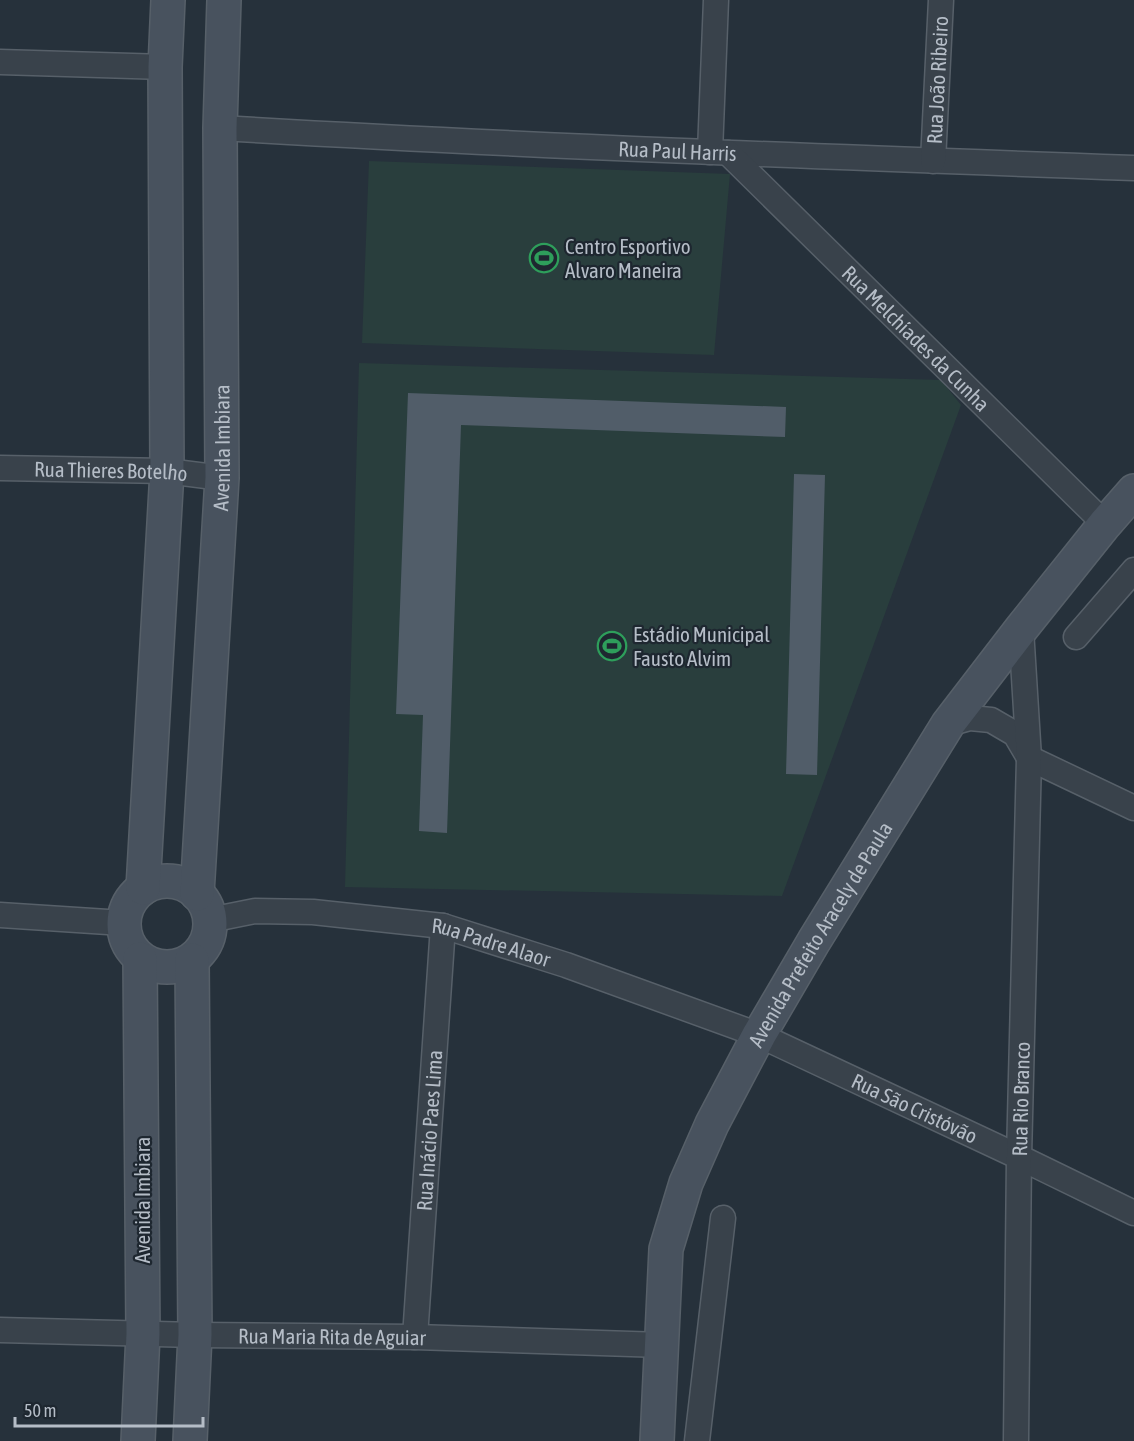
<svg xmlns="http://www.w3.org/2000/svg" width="1134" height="1441" viewBox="0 0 1134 1441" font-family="'Asap Condensed',sans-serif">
<rect width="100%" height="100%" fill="#26313b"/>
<path fill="#293e3d" d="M369,161l361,13 -16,181 -352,-12z
M359,363l582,17 20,25 -179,491 -437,-9z"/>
<path fill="#515d69" d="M408,393l378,14 -1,30 -324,-12 -14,408 -28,-2 4,-116 -27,-1z
M794,474l31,1 -8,300 -31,-1z"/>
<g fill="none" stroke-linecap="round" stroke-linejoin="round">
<g stroke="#576069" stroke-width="27">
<g id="street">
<path d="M0,62l165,5"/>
<path id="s1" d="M220,128c304,18 609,29 914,40"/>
<path d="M710,152l6,-152"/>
<path id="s2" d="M728,153l377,371"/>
<path id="s3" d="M933,161l8,-161"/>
<path id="s4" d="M0,468l167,3 55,7"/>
<path d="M1076,637l58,-67"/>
<path d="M948,724l22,-6 21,2 24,14 13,22"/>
<path d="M1029,758l105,50"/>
<path d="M0,915l123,8"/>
<path id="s5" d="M210,920l45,-9 58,1 130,14 123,39 193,70 260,122 115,56"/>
<path id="s6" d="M0,1330l195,5 220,2 247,8"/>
<path id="s7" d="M415,1337l28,-411"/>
<path d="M697,1441l26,-223"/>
<path id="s8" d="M1016,1441l3,-284 10,-399 -8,-129"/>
</g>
</g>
<g stroke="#576069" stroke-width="36">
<g id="secondary">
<circle cx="167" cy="924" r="43"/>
<path d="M143,888l24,-417 -2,-404 3,-67"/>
<path id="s9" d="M197,894l25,-416 -2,-350 4,-128"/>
<path d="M138,1441l5,-107 -3,-375"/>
<path d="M190,1441l5,-106 -3,-375"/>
<path id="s10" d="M657,1441l9,-192 20,-66 26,-59 47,-89 55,-94 134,-217 73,-95 84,-105 29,-33"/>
</g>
</g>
<use href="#street" stroke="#39424b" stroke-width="24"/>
<use href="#secondary" stroke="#48525e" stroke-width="33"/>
</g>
<defs>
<g id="stadium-ring" transform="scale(1.5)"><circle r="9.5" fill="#1e2730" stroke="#2e9e5b" stroke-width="1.5"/><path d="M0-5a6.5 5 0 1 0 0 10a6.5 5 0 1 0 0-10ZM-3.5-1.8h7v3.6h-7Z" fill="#2e9e5b"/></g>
</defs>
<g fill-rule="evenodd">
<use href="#stadium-ring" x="544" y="258"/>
<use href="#stadium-ring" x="612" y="646"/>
</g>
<g text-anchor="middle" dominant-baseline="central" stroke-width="4.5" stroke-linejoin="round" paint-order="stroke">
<g font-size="21" fill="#b5bdc7" stroke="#1e2730">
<text stroke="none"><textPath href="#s3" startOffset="81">Rua João Ribeiro</textPath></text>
<text stroke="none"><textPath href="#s1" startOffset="458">Rua Paul Harris</textPath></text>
<text stroke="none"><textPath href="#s2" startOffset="264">Rua Melchíades da Cunha</textPath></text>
<text stroke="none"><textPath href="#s9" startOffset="447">Avenida Imbiara</textPath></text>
<text stroke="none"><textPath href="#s4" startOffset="111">Rua Thieres Botelho</textPath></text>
<text stroke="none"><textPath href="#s10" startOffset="544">Avenida Prefeito Aracely de Paula</textPath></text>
<text stroke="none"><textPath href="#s5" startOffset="285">Rua Padre Alaor</textPath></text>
<text stroke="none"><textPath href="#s8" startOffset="342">Rua Rio Branco</textPath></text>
<text stroke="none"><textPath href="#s5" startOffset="741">Rua São Cristóvão</textPath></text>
<text stroke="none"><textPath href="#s7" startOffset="207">Rua Inácio Paes Lima</textPath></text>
<text transform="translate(142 1200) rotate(-90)">Avenida Imbiara</text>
<text stroke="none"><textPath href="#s6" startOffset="332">Rua Maria Rita de Aguiar</textPath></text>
</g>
<g font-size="21" fill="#b5bdc7" stroke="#1e2730" text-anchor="start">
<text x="565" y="246">Centro Esportivo<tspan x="565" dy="24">Alvaro Maneira</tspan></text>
<text x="633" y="634">Estádio Municipal<tspan x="633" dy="24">Fausto Alvim</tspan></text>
</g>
</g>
<path d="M15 1417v9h188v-9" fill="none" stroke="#b5bdc7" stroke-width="3"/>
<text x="24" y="1417" font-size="18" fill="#b5bdc7" stroke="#1e2730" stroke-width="4.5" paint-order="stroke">50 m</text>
</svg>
